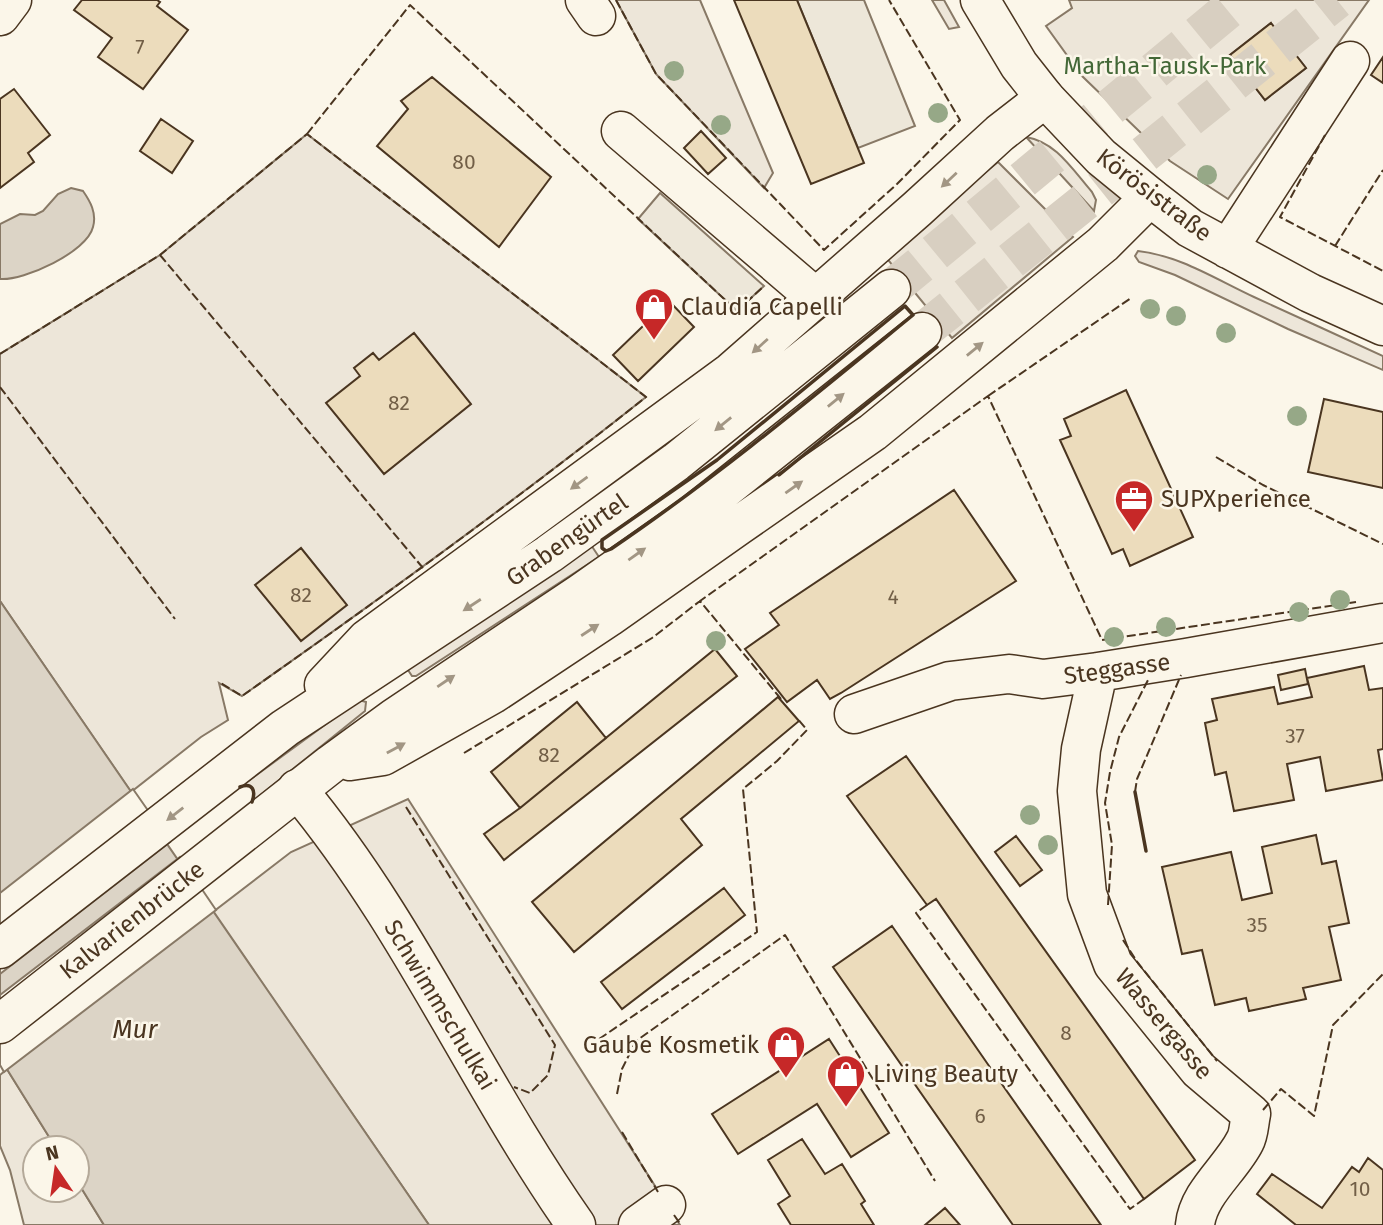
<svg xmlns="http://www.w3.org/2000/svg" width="1383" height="1225" viewBox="0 0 1383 1225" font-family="'Fira Sans',sans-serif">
<rect width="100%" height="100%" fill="#fbf6e9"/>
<path fill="#ede6d9" stroke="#887966" stroke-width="2" fill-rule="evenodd" d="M616,0h84l73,173 -9,15 -108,-114z
M932,0h12l15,27 -10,2z
M1069,0h300l-141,199 -58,-38 -88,-85 -36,-50 26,-18zM1271,23l35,45 -41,32 -35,-45z
M307,134l339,263c-131,104 -266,202 -404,299l-23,-13 9,37 -27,17 -70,55 -131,-191v-247l160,-99z
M1026,137c30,5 46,32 66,55l4,8 -2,11z
M998,162l75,75 -121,101 -68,-83z
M1138,251c43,5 77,28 116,46 43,20 86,39 129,59v14l-95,-41 -113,-54 -36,-13 -4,-6z
M591,545l8,12 -183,119h-4l-6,-9z
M359,700l7,2 -1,9 -113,91c4,-11 1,-20 -12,-15z
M408,799l272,426h-251l-216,-313 78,-60z
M7,1069l49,79h-21v42h42v-9l27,44h-80l-14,-55 -10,-24v-71z"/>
<path fill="#ede7d9" stroke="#887966" stroke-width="2" d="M797,0h67l51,126 -57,22z
M660,193l104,93 -27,25 -99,-92z"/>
<path fill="#dcd4c6" stroke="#887966" stroke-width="2" d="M71,188l12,3c7,10 14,22 10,36 -6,25 -69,54 -93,52v-55l20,-10 15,1 8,-4 15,-17z
M0,601l429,624h-325l-27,-44v-33h-21l-56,-90z"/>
<path fill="#fbf6e9" stroke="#887966" stroke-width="2" d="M133,789l37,53 -170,132v-81z
M180,857l36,53 -212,162 -4,-7v-70z"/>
<path fill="#ecdcbc" stroke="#4a3520" stroke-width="2" d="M82,0h75l3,2 -3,4 31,24 -45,59 -45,-32 14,-19 -38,-28z
M734,0h63l67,163 -53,21z
M1271,23l35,45 -41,32 -35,-45z
M1383,57v26l-12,-8z
M432,77l119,100 -52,70 -122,-101 31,-37 -7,-8z
M14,89l36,46 -22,18 6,9 -34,26v-89z
M161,119l32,22 -21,32 -32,-22z
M701,131l25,27 -18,16 -24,-26z
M669,301l25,26 -56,54 -25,-26z
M414,333l57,71 -87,70 -58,-71 34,-27 -6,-8 19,-15 6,7z
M1126,390l67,147 -63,29 -7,-17 -11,5 -52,-114 11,-4 -7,-17z
M1324,399l59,13v76l-75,-16z
M954,490l62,91 -175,112 -11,6 -13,-19 -30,22 -42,-53 34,-24 -9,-12z
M301,548l46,57 -46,36 -46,-56z
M715,649l22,27 -233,184 -20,-26 36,-26z
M1364,666l5,24 14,-2v61l-5,1 5,30 -57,11 -6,-34 -33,7 7,36 -60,11 -8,-39 -11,3 -10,-52 12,-3 -5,-21 62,-12 4,17 34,-7 -5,-19z
M1305,669l3,15 -27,6 -3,-15z
M778,697l21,24 -118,98 21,26 -128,107 -42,-50z
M577,702l29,36 -86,70 -29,-36z
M906,756l289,404 -51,39 -208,-300 -9,6 -80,-109z
M1316,835l6,29 14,-3 13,62 -20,4 12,53 -38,8 3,11 -57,12 -3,-13 -31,7 -13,-55 -20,4 -20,-87 69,-15 11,48 30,-7 -10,-46z
M1016,836l26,34 -22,16 -25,-34z
M724,888l21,27 -123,94 -21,-27z
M892,926l95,137 114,162h-88l-180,-258z
M829,1039l60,94 -38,24 -34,-53 -79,50 -26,-40z
M802,1139l23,35 17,-10 23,37 -4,3 13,21h-83l-13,-21 12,-8 -22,-36z
M1368,1158l15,12v55h-87l-39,-31 15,-20 50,34 30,-41 7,5z
M945,1208l15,17h-35z"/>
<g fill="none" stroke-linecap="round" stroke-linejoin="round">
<path stroke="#d8cfc1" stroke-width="38" stroke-dasharray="38 19" stroke-linecap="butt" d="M891,289l349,-289
M922,332l415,-332"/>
<g stroke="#4a3520" stroke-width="41">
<path id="minor" d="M585,0l11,16
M980,0l39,65 26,33 56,59 49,40 40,31 120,65 73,33
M0,16l12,-16
M621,131l194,166
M1228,249l122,-188
M1098,672l-17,77 -4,42 10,103 26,70 86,106 52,44c-2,9 -2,20 -6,27 -14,28 -47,52 -50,84
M854,714l96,-33 59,-7 34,5 55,-7 88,-14 197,-35
M297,789c111,133 180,295 279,436
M638,1225l28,-20"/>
</g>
<g stroke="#4a3520" stroke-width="41">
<path id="major" d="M324,685l43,-46 364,-267 186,-163 83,-76 45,-35
M350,761l33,-5 110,-62 116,-77 129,-91 135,-94 230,-188 47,-47
M0,949l285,-221 264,-174 127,-92 215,-173
M0,1024l331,-260 63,-46 187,-125 111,-78 230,-183"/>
</g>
<use href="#minor" stroke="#fbf6e9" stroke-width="38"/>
<use href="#major" stroke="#fbf6e9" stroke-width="38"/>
<path stroke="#4a3520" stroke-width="2" stroke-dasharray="9 3.5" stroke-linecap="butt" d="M616,0l40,74 168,176 73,-66 63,-64 -71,-120
M307,134l103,-129 327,306 27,-25
M1325,135l-45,82 103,54
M1335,246l48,-76
M160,255l263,313
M0,354l160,-99 147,-121 339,263c-131,104 -266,202 -404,299l-23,-14
M0,387l175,232
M988,396l143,-98
M1216,457l47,28 120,59
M781,699l-81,-98 288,-205 114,244 254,-38
M464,753l188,-115 48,-37
M1135,792l2,-13 44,-104
M406,807l149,238 -7,30 -18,18 -16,-6
M927,905l-11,8 214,296 14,-10
M1108,905l4,-60 -7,-42 5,-31 9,-35 29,-57
M1123,940l15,23 79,98
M599,1039l158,-107 -14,-143 34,-28 30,-31 -10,-12
M617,1094l5,-25 14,-28 149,-106 150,246
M1263,1110l18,-21 33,27 19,-91 50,-51
M622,1132l36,60
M674,1215l7,10"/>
<path stroke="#4a3520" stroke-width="3.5" d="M905,306l8,9c-99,81 -196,162 -302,234l-5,2 -4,-3v-8l115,-80z
M779,475l158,-128
M240,787c13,-5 16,4 12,15
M1135,792l11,59"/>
</g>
<g fill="#96a887">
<circle cx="674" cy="71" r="10"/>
<circle cx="938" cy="113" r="10"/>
<circle cx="721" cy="125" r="10"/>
<circle cx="1207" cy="175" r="10"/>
<circle cx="1150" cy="309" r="10"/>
<circle cx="1176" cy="316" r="10"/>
<circle cx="1226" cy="333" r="10"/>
<circle cx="1297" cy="416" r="10"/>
<circle cx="1340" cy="600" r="10"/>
<circle cx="1299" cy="612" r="10"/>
<circle cx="1166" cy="627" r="10"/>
<circle cx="1114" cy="637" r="10"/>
<circle cx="716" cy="641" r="10"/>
<circle cx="1030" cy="815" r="10"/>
<circle cx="1048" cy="845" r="10"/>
</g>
<defs><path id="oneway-solid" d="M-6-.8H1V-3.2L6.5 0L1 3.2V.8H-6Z" transform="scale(1.75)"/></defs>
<g fill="#a29684">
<use href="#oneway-solid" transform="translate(949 180) rotate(137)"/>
<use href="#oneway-solid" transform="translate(760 346) rotate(138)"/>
<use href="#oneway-solid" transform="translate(975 349) rotate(-39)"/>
<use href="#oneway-solid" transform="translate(836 400) rotate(-39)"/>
<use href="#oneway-solid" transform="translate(723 424) rotate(141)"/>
<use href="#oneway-solid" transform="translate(579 483) rotate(144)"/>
<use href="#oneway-solid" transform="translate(794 487) rotate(-35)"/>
<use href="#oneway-solid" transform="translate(637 554) rotate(-35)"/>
<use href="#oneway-solid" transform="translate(472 605) rotate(147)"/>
<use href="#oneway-solid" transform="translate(590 630) rotate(-33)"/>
<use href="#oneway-solid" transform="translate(446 681) rotate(-34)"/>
<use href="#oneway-solid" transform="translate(396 748) rotate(-29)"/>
<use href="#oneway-solid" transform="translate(175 814) rotate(142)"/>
</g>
<defs>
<g id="shop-pin" transform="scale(2.0125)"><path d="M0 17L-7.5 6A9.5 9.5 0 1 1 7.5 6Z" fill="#c62828" stroke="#fbf6e9"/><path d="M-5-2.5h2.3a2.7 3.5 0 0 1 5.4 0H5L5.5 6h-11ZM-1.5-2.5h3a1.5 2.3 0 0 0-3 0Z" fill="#fff"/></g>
<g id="office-pin" transform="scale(2.0125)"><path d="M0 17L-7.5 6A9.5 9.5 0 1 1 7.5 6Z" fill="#c62828" stroke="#fbf6e9"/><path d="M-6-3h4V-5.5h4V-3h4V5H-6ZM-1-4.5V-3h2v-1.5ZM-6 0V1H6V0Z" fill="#fff"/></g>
</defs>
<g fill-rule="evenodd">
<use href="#shop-pin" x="654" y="307"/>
<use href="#office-pin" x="1134" y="499"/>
<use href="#shop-pin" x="786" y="1045"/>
<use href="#shop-pin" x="846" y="1074"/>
</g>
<g text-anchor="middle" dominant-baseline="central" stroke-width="5" stroke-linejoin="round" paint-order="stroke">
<g font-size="21" fill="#725f47">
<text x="140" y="47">7</text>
<text x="464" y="162">80</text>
<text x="399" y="403">82</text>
<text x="301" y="595">82</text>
<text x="893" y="597">4</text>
<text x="1295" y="736">37</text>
<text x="549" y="755">82</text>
<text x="1257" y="925">35</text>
<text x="1066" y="1033">8</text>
<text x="980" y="1116">6</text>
<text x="1360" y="1189">10</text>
</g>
<g font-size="24" fill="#436837" stroke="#fbf6e9">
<text x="1165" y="66">Martha-Tausk-Park</text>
</g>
<g font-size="24" fill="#4a3520" stroke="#fbf6e9">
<text transform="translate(1154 195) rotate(37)">Körösistraße</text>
<text transform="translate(567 540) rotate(-35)">Grabengürtel</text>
<text transform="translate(1117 669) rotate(-8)">Steggasse</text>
<text transform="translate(132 920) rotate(-38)">Kalvarienbrücke</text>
<text transform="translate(440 1005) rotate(59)">Schwimmschulkai</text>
<text transform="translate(1164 1024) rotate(50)">Wassergasse</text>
</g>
<g font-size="24" fill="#4a3520" stroke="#fbf6e9" text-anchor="start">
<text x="681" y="307">Claudia Capelli</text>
<text x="1161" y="499">SUPXperience</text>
<text x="759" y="1045" text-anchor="end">Gaube Kosmetik</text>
<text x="873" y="1074">Living Beauty</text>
</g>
<g font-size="26" font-style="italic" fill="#4a3520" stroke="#fbf6e9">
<text x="135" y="1029">Mur</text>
</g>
</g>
<g transform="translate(56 1169) rotate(347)"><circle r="33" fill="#fbf6e9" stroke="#b4a999" stroke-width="2"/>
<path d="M0-5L12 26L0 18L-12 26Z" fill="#c62828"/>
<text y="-10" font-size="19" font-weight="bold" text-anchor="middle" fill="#4a3520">N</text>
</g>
</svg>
